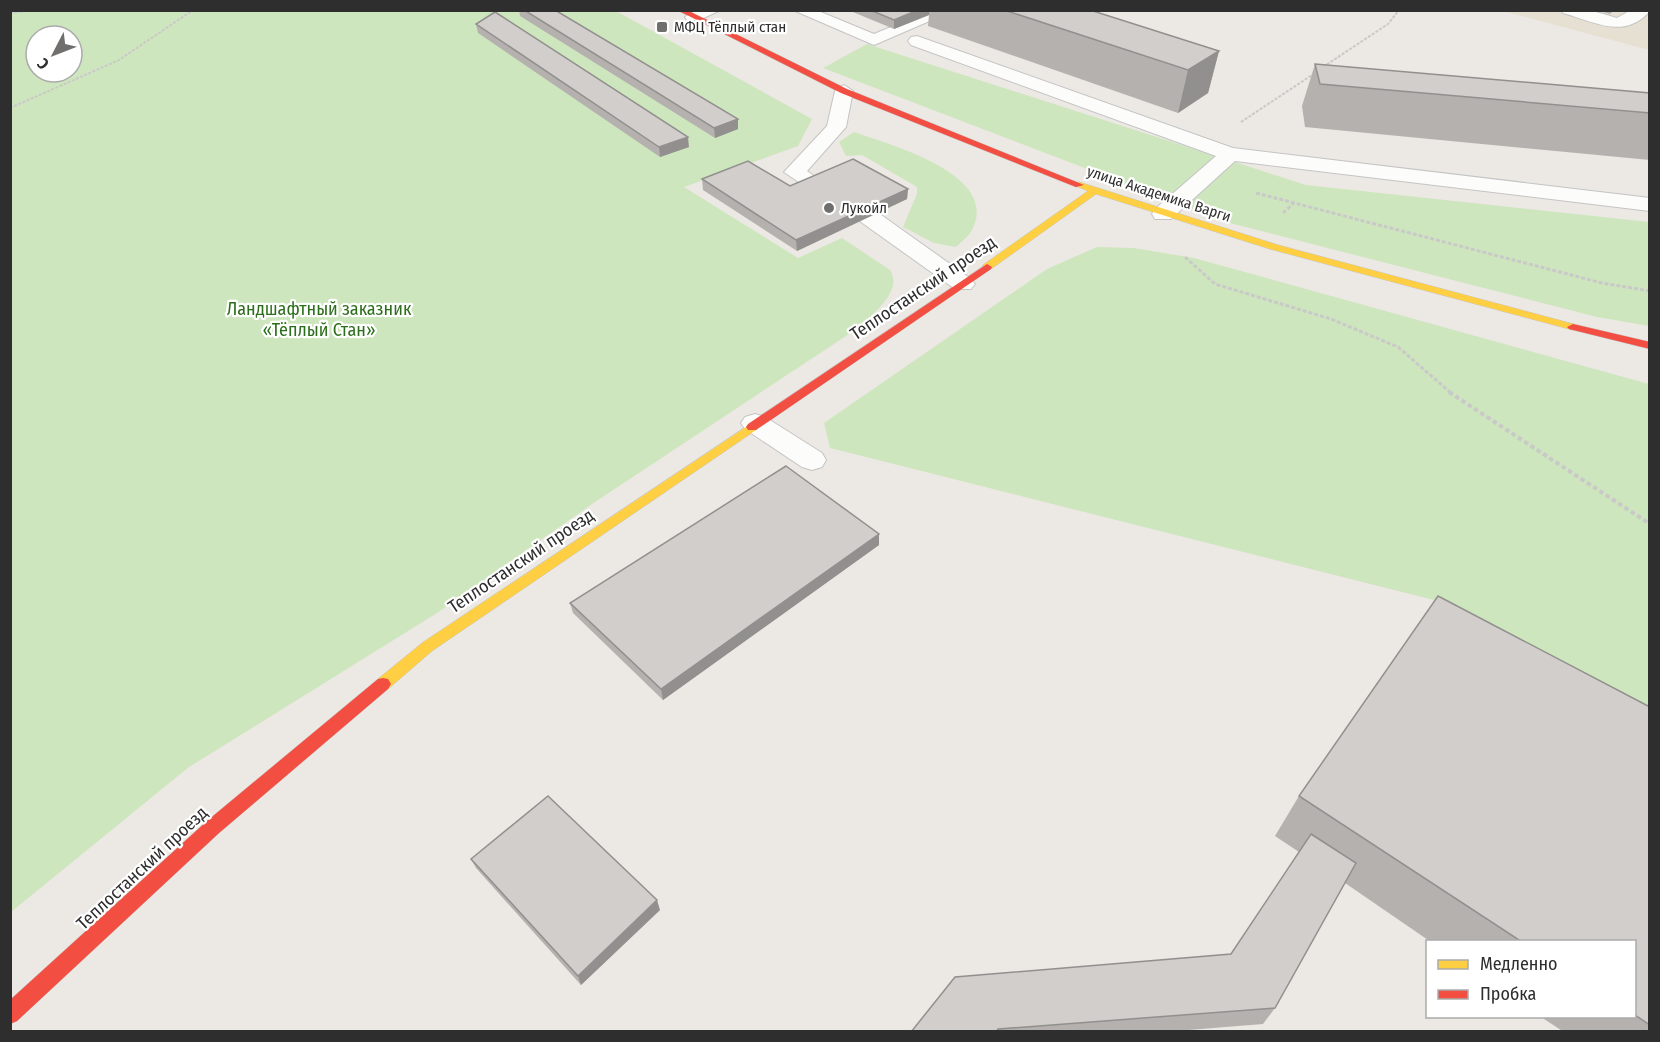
<svg xmlns="http://www.w3.org/2000/svg" width="1660" height="1042" viewBox="0 0 1660 1042" font-family="'Fira Sans Condensed',sans-serif">
<rect width="100%" height="100%" fill="#ece8e4"/>
<path fill="#e6e0d3" d="M1503,11h146v39z"/>
<path fill="#cee6be" fill-rule="evenodd" d="M11,11h605l196,108 -14,27 -114,41 114,71 44,-20 48,32c13,21 -15,41 -29,56l-266,176 -158,111 -248,154 -178,145zM36,36h36v36h-36z
M867,44l439,141 343,37v104l-52,-9 -371,-95 -403,-154z
M854,132c36,13 147,42 118,98 -3,6 -11,12 -16,17l-22,-4 -31,-16 14,-33v-7l-55,-32 -16,1 -7,-14z
M1097,247l37,1 60,10 455,126v324l-215,-108 -604,-152 -6,-25 223,-154z"/>
<g fill="none" stroke-linecap="round" stroke-linejoin="round">
<g stroke="#c5c4c5" stroke-width="2">
<path id="lane" d="M696,10h25l-22,10h-12l-2,-3z
M793,10h23l58,24 58,-24h23l-81,35z
M1561,10h28l28,8 14,-8 19,1c-26,29 -55,11 -87,2z
M917,36l316,112 417,50v13l-415,-50 -64,58h-16l-3,-5 3,-5 61,-53 -305,-111 -3,-4 3,-4z
M844,85l9,6 -7,36 -39,44 19,14 -3,4h-14l-25,-17 43,-46 8,-35z
M869,210l8,2 94,67 4,5 -4,5h-16l-94,-67 -3,-5 3,-5z
M755,414l10,3 57,36 4,7 -4,7 -10,3 -10,-3 -57,-38 -4,-6 4,-6z"/>
</g>
<g stroke="#c5c4c5" stroke-width="1">
<path id="slow" d="M1079,182l199,63 299,80 2,2 -6,3 -4,-1 -299,-80 -174,-55 -105,75h-8v-4l105,-74 -14,-6z
M752,423l6,4 -2,3 -324,221 -44,38 -5,1 -5,-1 -3,-5 3,-5 44,-36z"/>
</g>
<g stroke="#c5c4c5" stroke-width="1">
<path id="jam" d="M677,10h10l160,79 237,96 -8,2 -235,-94z
M987,264l5,3 -1,2 -235,161h-8l-2,-3 2,-3z
M1573,324l77,18v7l-81,-20 -2,-2z
M383,678l5,1 3,5 -3,5 -169,144 -202,188 -7,3v-24l197,-179 171,-142z"/>
</g>
<path stroke="#c9c9c8" stroke-width="2" stroke-dasharray="3 1.5" stroke-linecap="butt" d="M10,13l25,-3
M1323,67l65,-43 11,-14
M10,108l109,-48 74,-50
M1241,122l74,-49"/>
<path stroke="#c9c9c8" stroke-width="3" stroke-dasharray="4 2" stroke-linecap="butt" d="M1256,193l346,90 48,8
M1283,213l11,-10
M1185,257l30,27 116,35 67,28 53,46"/>
<path stroke="#c9c9c8" stroke-width="4" stroke-dasharray="4.5 3" stroke-linecap="butt" d="M1449,392l201,132"/>
<use href="#lane" fill="#fcfcfb" fill-rule="evenodd"/>
<use href="#slow" fill="#ffcf43" fill-rule="evenodd"/>
<use href="#jam" fill="#f24e42" fill-rule="evenodd"/>
</g>
<path fill="#b4b1af" d="M519,10h36l183,119 -23,9 -195,-122z
M848,10h242l129,41 -11,42 -30,20 -250,-87 1,-11 -35,14z
M1596,10h18l-4,4z
M476,24l213,123 -29,10 -182,-124z
M1315,64l335,29v67l-345,-33 -3,-21z
M702,179l88,7 118,3 -1,10 -110,52 -94,-61z
M879,534v11l-216,155 -90,-87 -3,-10z
M1650,707v325h-86l-23,-15h94v-75h-204l-86,-59 -70,125 -12,16 -99,8h-253l320,-78 68,-102 -24,-16 24,-40z
M471,859l189,51 -79,75 -105,-117z"/>
<path fill="#92908e" d="M918,10h11v5l-35,14v-9z
M1219,51l-11,42 -30,20 10,-43z
M738,119v10l-23,9 -1,-10z
M688,137l1,10 -29,10 -1,-10z
M908,189l-1,10 -110,52 -1,-11z
M879,534v11l-216,155 -2,-11z
M657,900l3,10 -79,75 -3,-9z"/>
<path fill="#d1cecb" stroke="#92908e" stroke-width="1.5" d="M524,10h31l183,109 -24,9z
M870,10h48l-24,10z
M1004,10h86l129,41 -31,19z
M495,12l193,125 -29,10 -183,-123z
M1315,64l335,29v20l-330,-29z
M853,159l55,30 -112,51 -94,-61 46,-18 42,25z
M786,466l93,68 -218,155 -91,-86z
M1438,596l212,111v318l-15,-10v-73h-113l-223,-146z
M548,796l109,104 -79,76 -107,-117z
M1311,834l45,29 -81,145 -277,21 -2,3h-85l44,-55 276,-23z"/>
<g fill="#706f6e" stroke="#fff" stroke-width="2">
<rect x="656" y="21" width="12" height="12" rx="3"/>
<circle cx="829" cy="208" r="6"/>
</g>
<g text-anchor="middle" dominant-baseline="central" stroke-width="4.5" stroke-linejoin="round" paint-order="stroke">
<g font-size="15" fill="#2e2e2e" stroke="#fff" text-anchor="start">
<text x="674" y="27">МФЦ Тёплый стан</text>
<text x="841" y="208">Лукойл</text>
</g>
<g font-size="15" fill="#2e2e2e" stroke="#fff">
<text transform="translate(1159 194) rotate(18)">улица Академика Варги</text>
</g>
<g font-size="18" fill="#2e2e2e" stroke="#fff">
<text transform="translate(923 288) rotate(-34)">Теплостанский проезд</text>
<text transform="translate(521 561) rotate(-34)">Теплостанский проезд</text>
<text transform="translate(142 868) rotate(-43)">Теплостанский проезд</text>
</g>
<g font-size="18" fill="#2c6e1b" stroke="#fff">
<text x="319" y="309">Ландшафтный заказник<tspan x="319" dy="21">«Тёплый Стан»</tspan></text>
</g>
</g>
<rect width="1660" height="1042" fill="none" stroke="#2e2e2e" stroke-width="24"/>
<rect x="1426" y="940" width="210" height="78" fill="#ffffff" stroke="#ababab" stroke-width="1.5"/>
<rect x="1438" y="960" width="30" height="9" fill="#ffcf43" stroke="#ababab" stroke-width="1.5"/>
<text x="1480" y="970" font-size="18" fill="#2e2e2e">Медленно</text>
<rect x="1438" y="990" width="30" height="9" fill="#f24e42" stroke="#ababab" stroke-width="1.5"/>
<text x="1480" y="1000" font-size="18" fill="#2e2e2e">Пробка</text>
<g transform="translate(54 54) rotate(228)"><circle r="28" fill="#ffffff" stroke="#ababab" stroke-width="1.5"/>
<path d="M0-4.5L10 22L0 15L-10 22Z" fill="#706f6e"/>
<text y="-9" font-size="16" font-weight="bold" text-anchor="middle" fill="#2e2e2e">С</text>
</g>
</svg>
